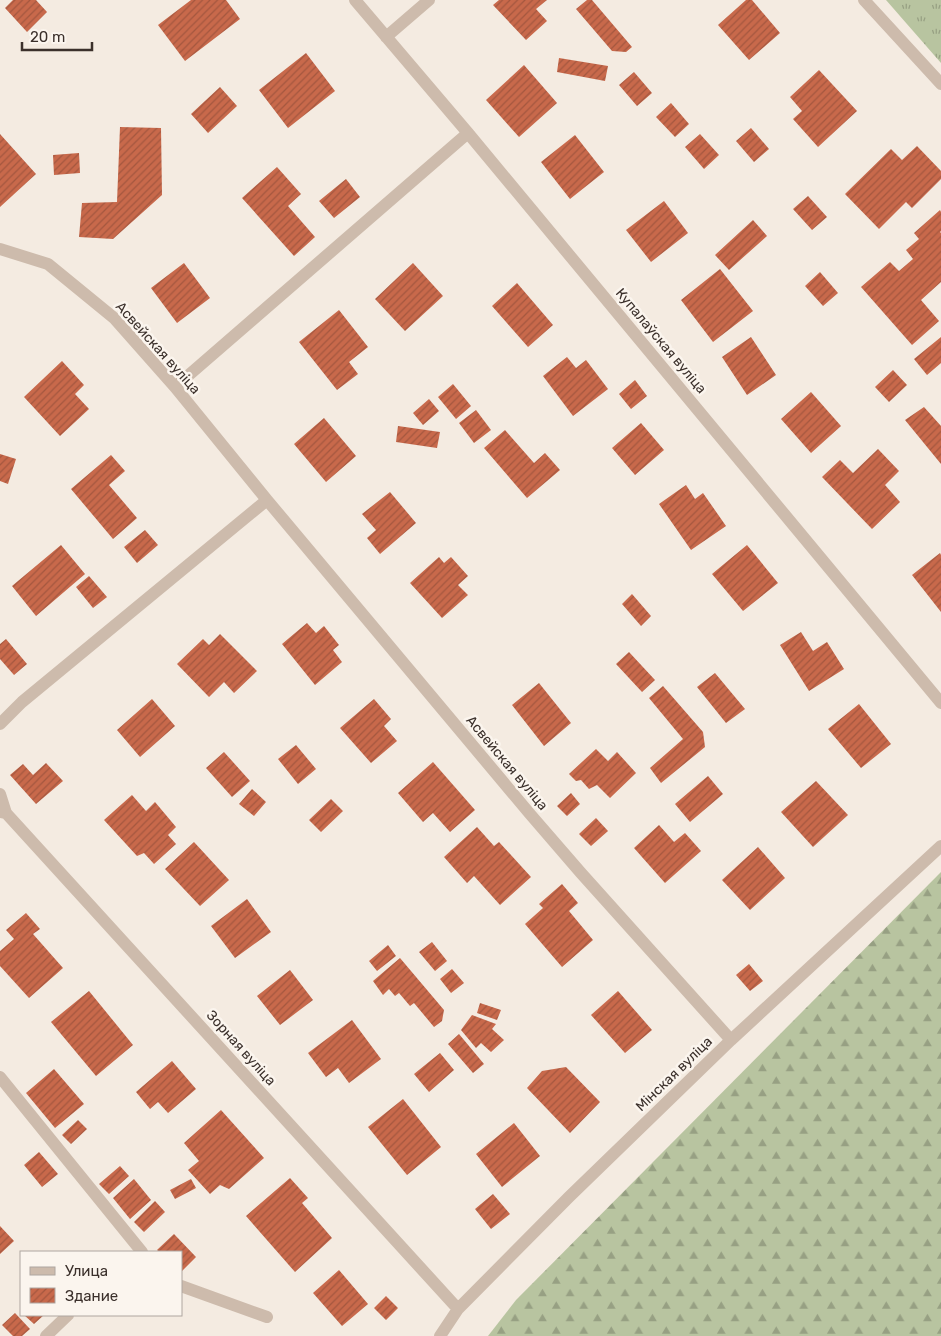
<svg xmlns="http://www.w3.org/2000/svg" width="941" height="1336" viewBox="0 0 941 1336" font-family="Rubik,sans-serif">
<defs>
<pattern id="grass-tufts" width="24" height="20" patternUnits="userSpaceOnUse" patternTransform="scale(1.25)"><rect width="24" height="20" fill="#b8c4a0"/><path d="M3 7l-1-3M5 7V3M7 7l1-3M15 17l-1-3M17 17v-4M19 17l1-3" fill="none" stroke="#97a083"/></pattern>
<pattern id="forest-firs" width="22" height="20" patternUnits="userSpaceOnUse" patternTransform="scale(1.25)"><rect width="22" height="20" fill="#b8c4a0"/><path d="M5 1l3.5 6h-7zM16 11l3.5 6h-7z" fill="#97a083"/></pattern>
<pattern id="building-hatch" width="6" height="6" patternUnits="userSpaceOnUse" patternTransform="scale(1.25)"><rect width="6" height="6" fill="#c8694b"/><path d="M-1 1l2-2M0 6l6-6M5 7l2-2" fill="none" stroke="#a4573f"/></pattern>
</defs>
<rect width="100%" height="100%" fill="#f4ebe1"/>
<path fill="url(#grass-tufts)" d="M886,0h55v63z"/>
<path fill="url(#forest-firs)" d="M941,872v464h-453l28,-36z"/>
<path fill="url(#building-hatch)" d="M13,0h23l11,12 -20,20 -22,-24z
M191,0h35l14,19 -55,42 -27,-36z
M499,0h48l-11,9 11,12 -21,19 -33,-35z
M587,0h5l40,47 -6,5 -14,-1 -36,-42z
M746,0h6l28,33 -31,27 -31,-35z
M306,53l29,38 -47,37 -29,-38z
M559,58l49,8 -3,15 -48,-9z
M524,65l33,38 -38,34 -33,-37z
M819,70l38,41 -39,36 -25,-28 9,-8 -12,-14z
M634,72l18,21 -15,13 -18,-21z
M220,87l17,19 -29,27 -17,-19z
M671,103l18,21 -14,13 -19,-20z
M120,127l41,1 1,67 -49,44 -34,-2 3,-34 35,-1z
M751,128l18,21 -15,13 -18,-21z
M0,134l36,40 -36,33z
M700,134l19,21 -15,14 -19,-22z
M575,135l29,37 -34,27 -29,-37z
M917,146l24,25v8l-29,29 -6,-6 -27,27 -34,-35 46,-45 11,11z
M79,153l1,20 -26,2 -1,-20z
M277,167l24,27 -13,12 27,31 -21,19 -52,-58z
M346,179l14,18 -26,21 -15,-17z
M808,196l19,21 -15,13 -19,-21z
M664,201l24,32 -37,29 -25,-32z
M940,210l1,2v19l-1,1 1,1v49l-20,18 18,21 -27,24 -51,-58 29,-25 9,9 14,-12 -7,-9 13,-11 -5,-6z
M753,220l14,16 -38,34 -14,-15z
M184,263l26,35 -33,25 -26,-35z
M413,263l30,33 -38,35 -30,-32z
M720,269l33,42 -40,31 -32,-42z
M820,272l18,21 -15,13 -18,-20z
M517,283l36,42 -25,22 -36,-41z
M339,310l29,37 -19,15 9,12 -21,16 -38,-48z
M751,337l25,38 -29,20 -25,-38z
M941,337v26l-14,12 -13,-16z
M567,357l9,11 10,-8 22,29 -35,27 -30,-40z
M62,361l22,24 -9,9 14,15 -29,27 -36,-39z
M893,370l14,15 -18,17 -14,-15z
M635,380l12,16 -16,13 -12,-15z
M453,384l18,22 -15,13 -18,-22z
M811,392l30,34 -30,27 -30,-34z
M429,399l10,12 -16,14 -10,-12z
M924,407l17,19v38l-36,-44z
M476,410l15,20 -17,13 -15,-20z
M324,418l32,38 -30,26 -32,-38z
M641,423l23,27 -29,25 -23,-27z
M398,426l42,6 -3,16 -41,-6z
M505,430l29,33 11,-10 15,17 -33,28 -43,-50z
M878,449l21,22 -14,14 15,17 -28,27 -50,-52 18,-17 13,13z
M0,454l16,5 -8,25 -8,-3z
M111,455l14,16 -16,14 28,33 -24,21 -42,-50z
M686,485l9,14 8,-6 23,33 -35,24 -32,-46z
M390,492l26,31 -36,31 -13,-16 9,-8 -14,-16z
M145,530l13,15 -21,18 -13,-16z
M61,545l24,29 -49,42 -24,-30z
M747,545l31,38 -35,28 -31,-37z
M940,553l1,2v57l-29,-37z
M439,557l5,6 7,-6 17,19 -10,9 10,10 -26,23 -32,-35z
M89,576l18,21 -14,11 -17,-21z
M632,594l19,22 -10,10 -19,-22z
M307,623l9,10 8,-7 15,19 -6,5 9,12 -27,23 -33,-41z
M801,632l12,19 14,-9 17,27 -35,22 -29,-46z
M220,634l37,37 -23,22 -10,-11 -15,15 -32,-33 26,-25 6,6z
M6,639l21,25 -13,11 -14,-16v-15z
M629,652l26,28 -13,12 -26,-28z
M715,673l30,36 -19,14 -29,-36z
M539,683l32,40 -27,23 -32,-41z
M663,686l40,46 2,15 -44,36 -11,-15 33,-29 -34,-41z
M152,699l23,27 -35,31 -23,-27z
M374,699l17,20 -7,7 13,15 -26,22 -31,-35z
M859,704l32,40 -30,24 -33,-39z
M296,745l20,24 -18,15 -20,-25z
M596,749l12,12 9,-9 19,21 -26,25 -13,-13 -8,4 -8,-9 -5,1 -7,-7z
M224,752l26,29 -18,16 -26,-29z
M433,762l42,48 -25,22 -17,-19 -10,9 -25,-29z
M46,763l17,18 -27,23 -26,-29 13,-11 10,11z
M708,776l15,18 -33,28 -15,-18z
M816,781l32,34 -35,32 -32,-35z
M252,789l14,13 -12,14 -15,-12z
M571,793l9,11 -13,12 -10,-10z
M132,795l14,16 9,-9 21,25 -8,8 8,9 -22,20 -10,-11 -7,3 -33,-36z
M331,799l12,12 -22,21 -12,-12z
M596,818l12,13 -17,15 -12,-12z
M659,825l15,17 11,-9 16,18 -36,32 -31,-35z
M477,827l17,19 5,-4 32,35 -31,28 -26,-29 -7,7 -23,-26z
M194,842l35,38 -29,26 -35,-37z
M758,847l27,31 -35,32 -28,-30z
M562,884l16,19 -9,8 24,29 -31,27 -37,-43 18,-16 -4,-4z
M247,899l24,33 -36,26 -24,-32z
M26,913l14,16 -7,5 30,34 -34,30 -29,-32v-15l14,-12 -8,-9z
M432,942l15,19 -12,10 -16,-19z
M388,945l8,11 -19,15 -8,-10z
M400,958l44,52 -2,11 -8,6 -20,-24 -4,3 -11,-13 -4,3 -6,-7 -6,6 -10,-14z
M749,964l14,17 -13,10 -14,-16z
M452,969l12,14 -13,10 -11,-14z
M290,970l23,30 -33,25 -23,-29z
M89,991l44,54 -37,31 -45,-54z
M618,991l34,39 -27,23 -34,-38z
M480,1003l21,7 -4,10 -20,-7z
M472,1015l24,9 -4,5 12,11 -13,12 -10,-9 -5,5 -15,-18z
M352,1020l29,39 -32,24 -11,-15 -12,9 -18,-24z
M459,1034l25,30 -11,9 -25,-29z
M440,1053l14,17 -25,22 -15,-18z
M172,1061l24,28 -28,24 -10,-11 -8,7 -14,-17z
M566,1067l34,35 -30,31 -43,-45 15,-17z
M54,1069l30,35 -29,24 -29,-35z
M403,1099l38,48 -34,28 -39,-48z
M221,1110l43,48 -35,31 -9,-4 -10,9 -22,-24 11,-9 -15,-18z
M78,1120l9,9 -16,15 -9,-9z
M514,1123l26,33 -38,31 -26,-33z
M39,1152l19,22 -16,13 -18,-22z
M120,1166l9,10 -20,18 -10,-10z
M290,1178l18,20 -6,5 30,35 -37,34 -49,-56z
M134,1179l17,21 -21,19 -17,-21z
M191,1179l5,9 -21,11 -5,-9z
M493,1194l17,20 -19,15 -16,-20z
M155,1201l10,11 -21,20 -10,-10z
M0,1226l14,15 -14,13z
M174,1234l22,23 -15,15v-20h-22l-2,-2z
M339,1270l29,34 -26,22 -29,-33z
M386,1296l12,12 -12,12 -12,-12z
M15,1313l15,16 -8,7h-9l-11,-11z
M24,1315h20l-10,9z"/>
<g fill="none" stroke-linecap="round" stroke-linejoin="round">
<path stroke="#cdbbac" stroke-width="12" d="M355,0l113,133 473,570
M864,0l77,84
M386,37l43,-37
M0,249l48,15 66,54 61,69 92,113 263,314 51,59 150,167
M175,387l293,-254
M0,724l22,-22 245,-202
M0,794l6,19
M0,812l6,1 452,496
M0,1077l142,175
M181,1286l86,31
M46,1336l22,-21
M440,1336l18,-27 111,-112 162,-157 210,-194"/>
</g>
<g text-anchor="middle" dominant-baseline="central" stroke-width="5" stroke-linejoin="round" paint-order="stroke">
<g font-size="14" fill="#3b302b" stroke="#fbf5ee">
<text transform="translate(661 341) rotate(50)">Купалаўская вуліца</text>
<text transform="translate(158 348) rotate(48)">Асвейская вуліца</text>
<text transform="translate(507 763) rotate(50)">Асвейская вуліца</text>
<text transform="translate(241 1048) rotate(48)">Зорная вуліца</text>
<text transform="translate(674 1074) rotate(-44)">Мінская вуліца</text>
</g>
</g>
<rect x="20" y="1251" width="162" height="65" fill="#fbf5ee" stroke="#aea6a0"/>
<rect x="30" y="1267" width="25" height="8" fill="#cdbbac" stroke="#aea6a0"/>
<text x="65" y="1276" font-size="15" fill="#3b302b">Улица</text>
<rect x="30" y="1288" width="25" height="15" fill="url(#building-hatch)" stroke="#aea6a0"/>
<text x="65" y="1301" font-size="15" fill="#3b302b">Здание</text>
<path d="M22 42v8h70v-8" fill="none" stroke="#3b302b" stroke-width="2.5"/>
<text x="30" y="42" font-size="15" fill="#3b302b" stroke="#fbf5ee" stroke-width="4" paint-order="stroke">20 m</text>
</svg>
